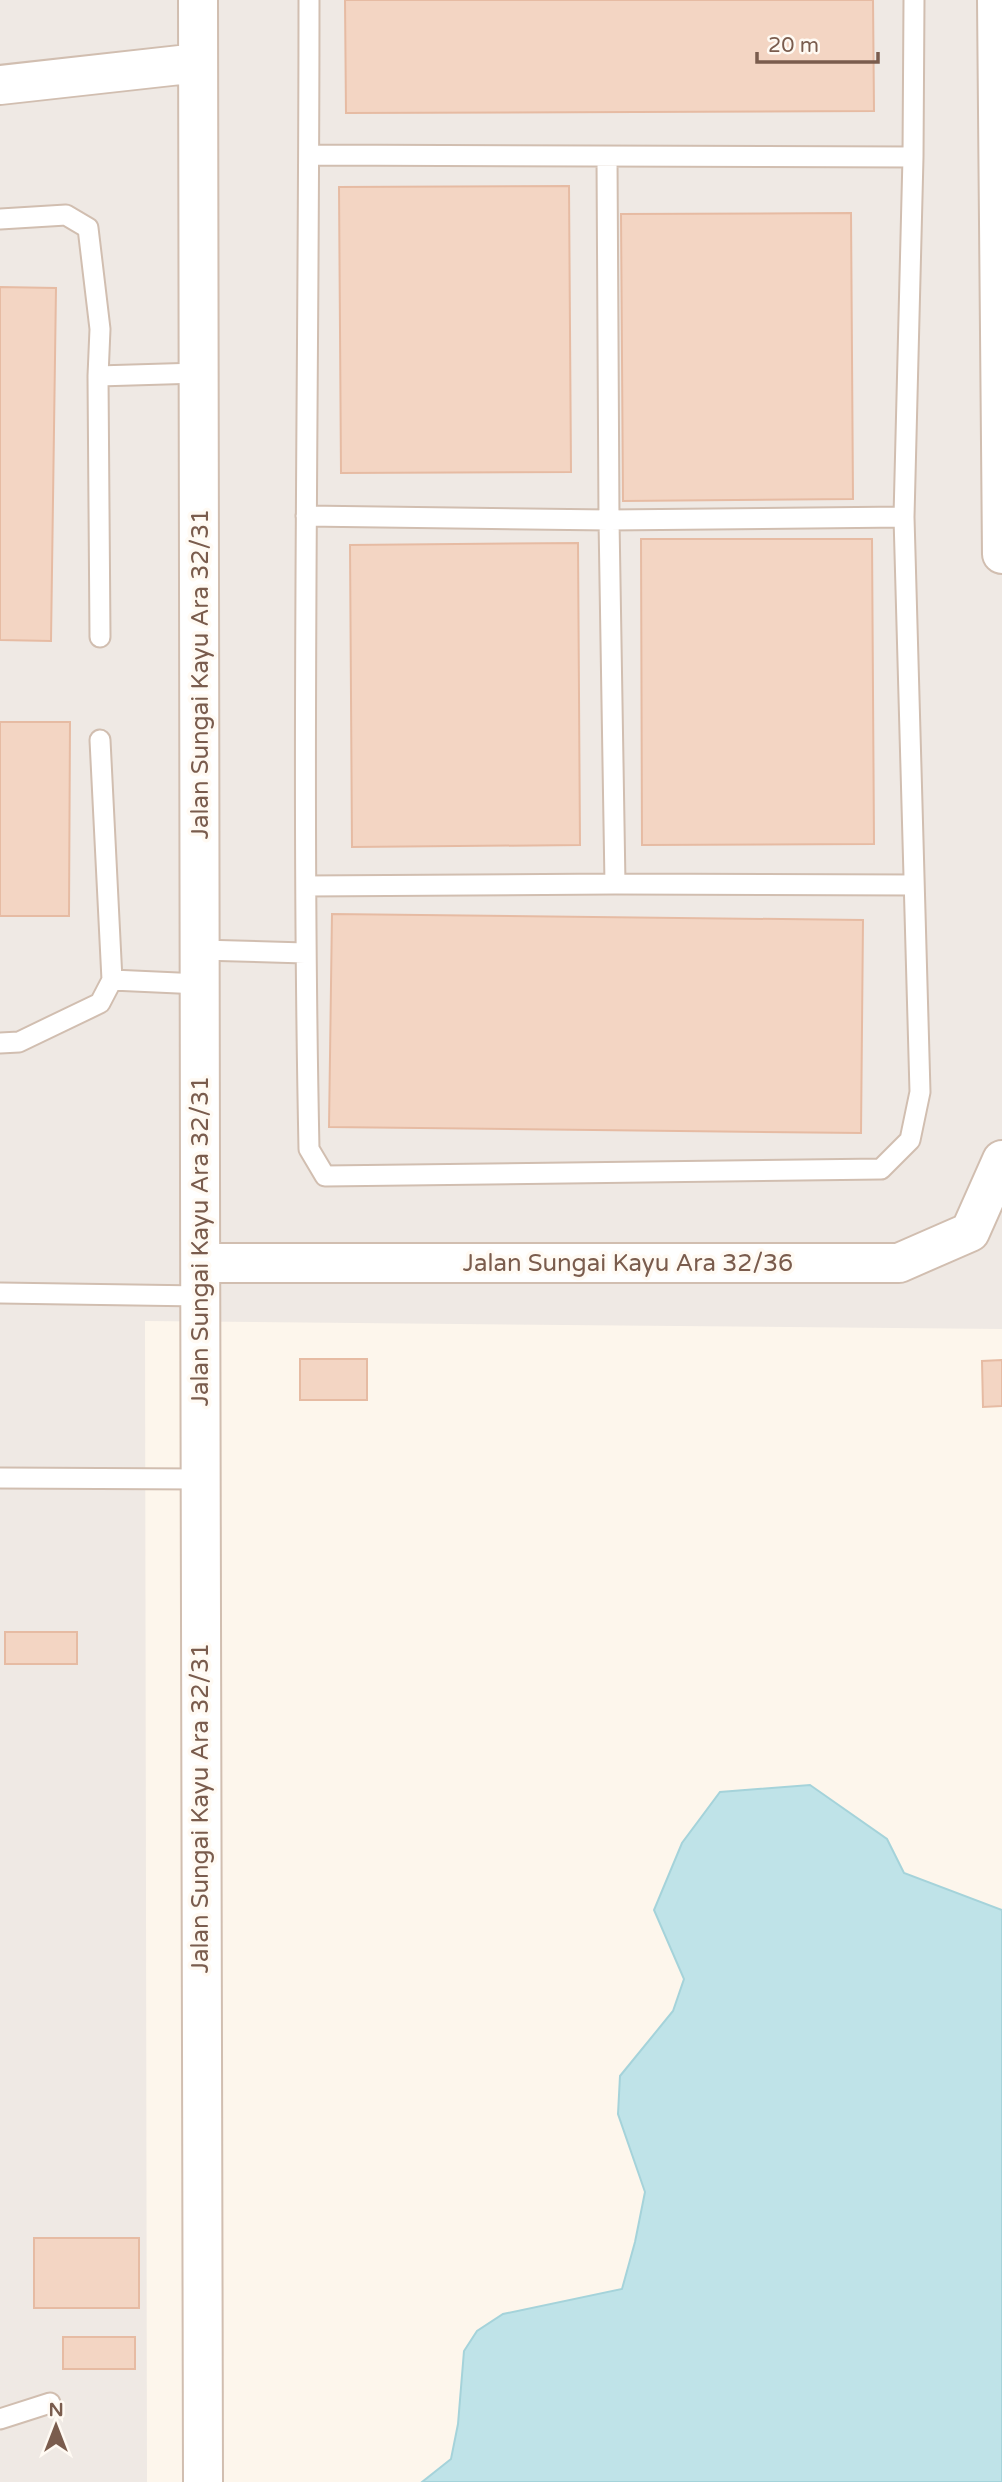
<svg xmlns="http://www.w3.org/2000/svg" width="1002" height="2482" viewBox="0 0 1002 2482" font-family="'Varela Round',sans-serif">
<rect width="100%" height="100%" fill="#fdf6ec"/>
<path fill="#efe9e4" d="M0,0h1002v1329l-857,-8 2,1161h-147z"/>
<path fill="#bfe3e8" stroke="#a5d3da" stroke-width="2" d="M810,1785l77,54 17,34 98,37v572h-580l29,-23 7,-35 6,-73 13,-20 26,-17 119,-25 13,-47 10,-50 -27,-78 2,-38 53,-65 11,-32 -30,-69 28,-67 38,-51z"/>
<path fill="#f3d5c3" stroke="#e6bba3" stroke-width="2" d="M345,0h528l1,111 -528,2z
M569,186l2,286 -230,1 -2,-286z
M851,213l2,286 -230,2 -2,-287z
M0,287l56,1 -5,353 -51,-1z
M641,539h231l2,305 -232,1z
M578,543l2,302 -228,2 -2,-302z
M0,722h70l-1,194h-69z
M332,914l531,6 -2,213 -532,-6z
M300,1359h67v41h-67z
M1002,1360v46l-19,1 -1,-46z
M5,1632h72v32h-72z
M34,2238h105v70h-105z
M63,2337h72v32h-72z"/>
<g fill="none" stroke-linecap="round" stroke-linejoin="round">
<g stroke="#d1beb0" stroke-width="23">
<path id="lane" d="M309,155l604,2
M607,157l2,363 6,364
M0,219l66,-4 22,13 12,101 -2,47 101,-3
M98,376l2,261
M306,516l303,4 295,-3 16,575 -10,48 -29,29 -556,7 -16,-27c-8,-383 0,-766 0,-1149
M904,517l9,-360 1,-157
M100,740l12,240 88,4
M306,886l309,-2 299,1
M200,950l105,3
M0,1043l19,-1 81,-39 12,-23
M0,1293l201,3
M0,1478l199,1
M0,2419l50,-16"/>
</g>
<g stroke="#d1beb0" stroke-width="42">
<path id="street" d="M198,0c2,827 2,1655 5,2482
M997,0l5,554
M0,85l198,-22
M201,1263h698l71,-31 32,-72"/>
</g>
<use href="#lane" stroke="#fff" stroke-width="19"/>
<use href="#street" stroke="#fff" stroke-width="38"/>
</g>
<g text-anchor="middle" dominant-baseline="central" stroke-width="7" stroke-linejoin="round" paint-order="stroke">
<g font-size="24" fill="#7a5c4d" stroke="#fffaf3">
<text transform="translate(200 674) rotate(-90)">Jalan Sungai Kayu Ara 32/31</text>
<text transform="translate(200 1241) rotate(-90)">Jalan Sungai Kayu Ara 32/31</text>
<text x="628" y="1263">Jalan Sungai Kayu Ara 32/36</text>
<text transform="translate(200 1808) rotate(-90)">Jalan Sungai Kayu Ara 32/31</text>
</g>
</g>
<g transform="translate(56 2426)" stroke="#fffaf3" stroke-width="5" paint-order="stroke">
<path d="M0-5L12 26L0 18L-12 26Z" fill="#7a5c4d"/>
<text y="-10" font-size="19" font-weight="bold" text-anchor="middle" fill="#7a5c4d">N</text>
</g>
<path d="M757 52v10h121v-10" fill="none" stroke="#7a5c4d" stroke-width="3.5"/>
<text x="768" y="52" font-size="21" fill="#7a5c4d" stroke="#fffaf3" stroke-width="5" paint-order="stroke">20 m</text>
</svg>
